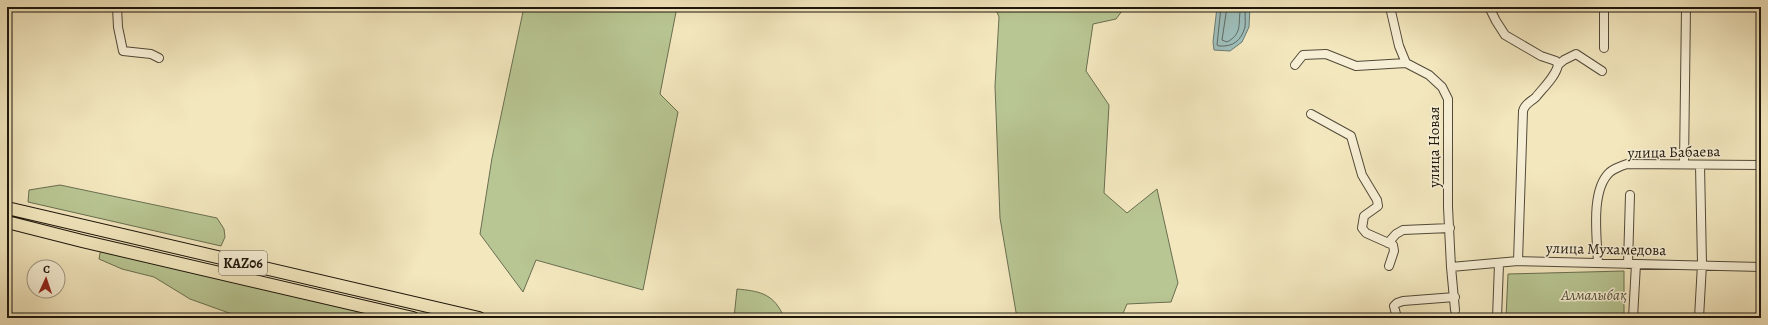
<svg xmlns="http://www.w3.org/2000/svg" width="1768" height="325" viewBox="0 0 1768 325" font-family="Alegreya,serif">
<rect width="100%" height="100%" fill="#f3e7be"/>
<filter id="stains"><feTurbulence type="fractalNoise" baseFrequency=".005" numOctaves="4"/><feColorMatrix values="0 0 0 0 .2 0 0 0 0 .09 0 0 0 0 .02 0 0 0 .5 -.17"/></filter>
<radialGradient id="worn" r=".72"><stop offset=".6" stop-color="#630" stop-opacity="0"/><stop offset="1" stop-color="#630" stop-opacity=".3"/></radialGradient>
<path fill="#b8c693" stroke="#6a6e50" d="M524,7h153l-17,87 18,18 -35,178 -107,-30 -13,32 -43,-58 12,-76z
M995,7h130l-9,12 -23,5 -7,47 23,34 -5,88 23,20 30,-24 21,94 -7,19 -44,2 -6,14h-104l-17,-100 -5,-132 4,-69z
M60,185l157,33 7,11 1,8 -4,9 -193,-44 1,-12z
M101,248l264,61 -3,9h-119l-53,-19 -36,-22 -32,-8 -23,-10z
M1624,271v47h-118l2,-44z
M737,289c21,2 35,4 45,24l-4,5h-44z"/>
<path fill="#9ebeba" stroke="#6a7b74" d="M1217,7h33l-1,20 -7,15 -12,9 -16,-1 -1,-8z"/>
<g fill="none" stroke-linecap="round" stroke-linejoin="round">
<path stroke="#5e6a63" stroke-width="1" d="M1221,7l-4,38 2,1c14,1 22,-5 26,-19 1,-7 -1,-14 1,-20
M1227,7l-5,33 5,2c17,-9 10,-20 14,-35"/>
<g stroke="#524a38" stroke-width="10">
<path id="minor" d="M117,7l1,20 5,24 28,3 8,4
M1390,7l9,39 7,17 23,12 13,12 6,12v108l3,60 4,43
M1489,7l7,14 9,14 36,21 15,5 2,4c-2,11 -15,23 -22,32 -5,5 -11,6 -13,14l-5,150
M1604,7v41
M1295,65l8,-10 23,-1 30,12 50,-3
M1558,65l6,-5 12,-6 26,17
M1311,114l40,22 11,39 15,25 1,6 -14,10 -2,12 4,5 27,12 1,6 -5,15
M1684,164l2,-157
M1388,243l8,-9 7,-4 47,-2
M1598,263c-1,-25 -8,-73 12,-91 5,-4 11,-6 17,-8l134,1
M1628,264l2,-69
M1451,267l67,-6 243,6
M370,318l2,-10
M1397,318l-3,-12 3,-3 6,-2 52,-4
M1497,318l2,-54
M1633,318l3,-54
M1699,318l3,-54 -2,-99"/>
</g>
<g stroke="#1d160c" stroke-width="14">
<path id="highway" d="M7,208l472,110
M7,222l75,19 331,77"/>
</g>
<use href="#minor" stroke="#f7efd5" stroke-width="8"/>
<use href="#highway" stroke="#f3e7be" stroke-width="12"/>
</g>
<g text-anchor="middle" dominant-baseline="central" stroke-width="3" stroke-linejoin="round" paint-order="stroke">
<rect fill="#f7efd5" stroke="#5e5748" stroke-width="1" x="219" y="251" width="48" height="24" rx="3"/>
<g font-size="14" font-weight="bold" fill="#1d160c">
<text x="243" y="263">KАZ06</text>
</g>
<g font-size="15" fill="#1d160c" stroke="#f7efd5">
<text transform="translate(1434 147) rotate(-90)">улица Новая</text>
<text transform="translate(1674 152) rotate(-1)">улица Бабаева</text>
<text transform="translate(1606 249) rotate(1)">улица Мухамедова</text>
</g>
<g font-size="15" font-style="italic" fill="#53543b" stroke="#f7efd5">
<text x="1594" y="295">Алмалыбақ</text>
</g>
</g>
<rect width="1768" height="325" fill="none" stroke="#f3e7be" stroke-width="24"/>
<rect x="8" y="8" width="1752" height="309" fill="none" stroke="#1d160c" stroke-width="2"/>
<rect x="12" y="12" width="1744" height="301" fill="none" stroke="#1d160c"/>
<g transform="translate(46 279) rotate(3)"><circle r="19" fill="#f7efd5" stroke="#a09885"/>
<path d="M0-3L7 15L0 10L-7 15Z" fill="#8f2418"/>
<text y="-6" font-size="11" font-weight="bold" text-anchor="middle" fill="#1d160c">С</text>
</g>
<rect width="100%" height="100%" filter="url(#stains)"/>
<rect width="100%" height="100%" fill="url(#worn)"/>
</svg>
